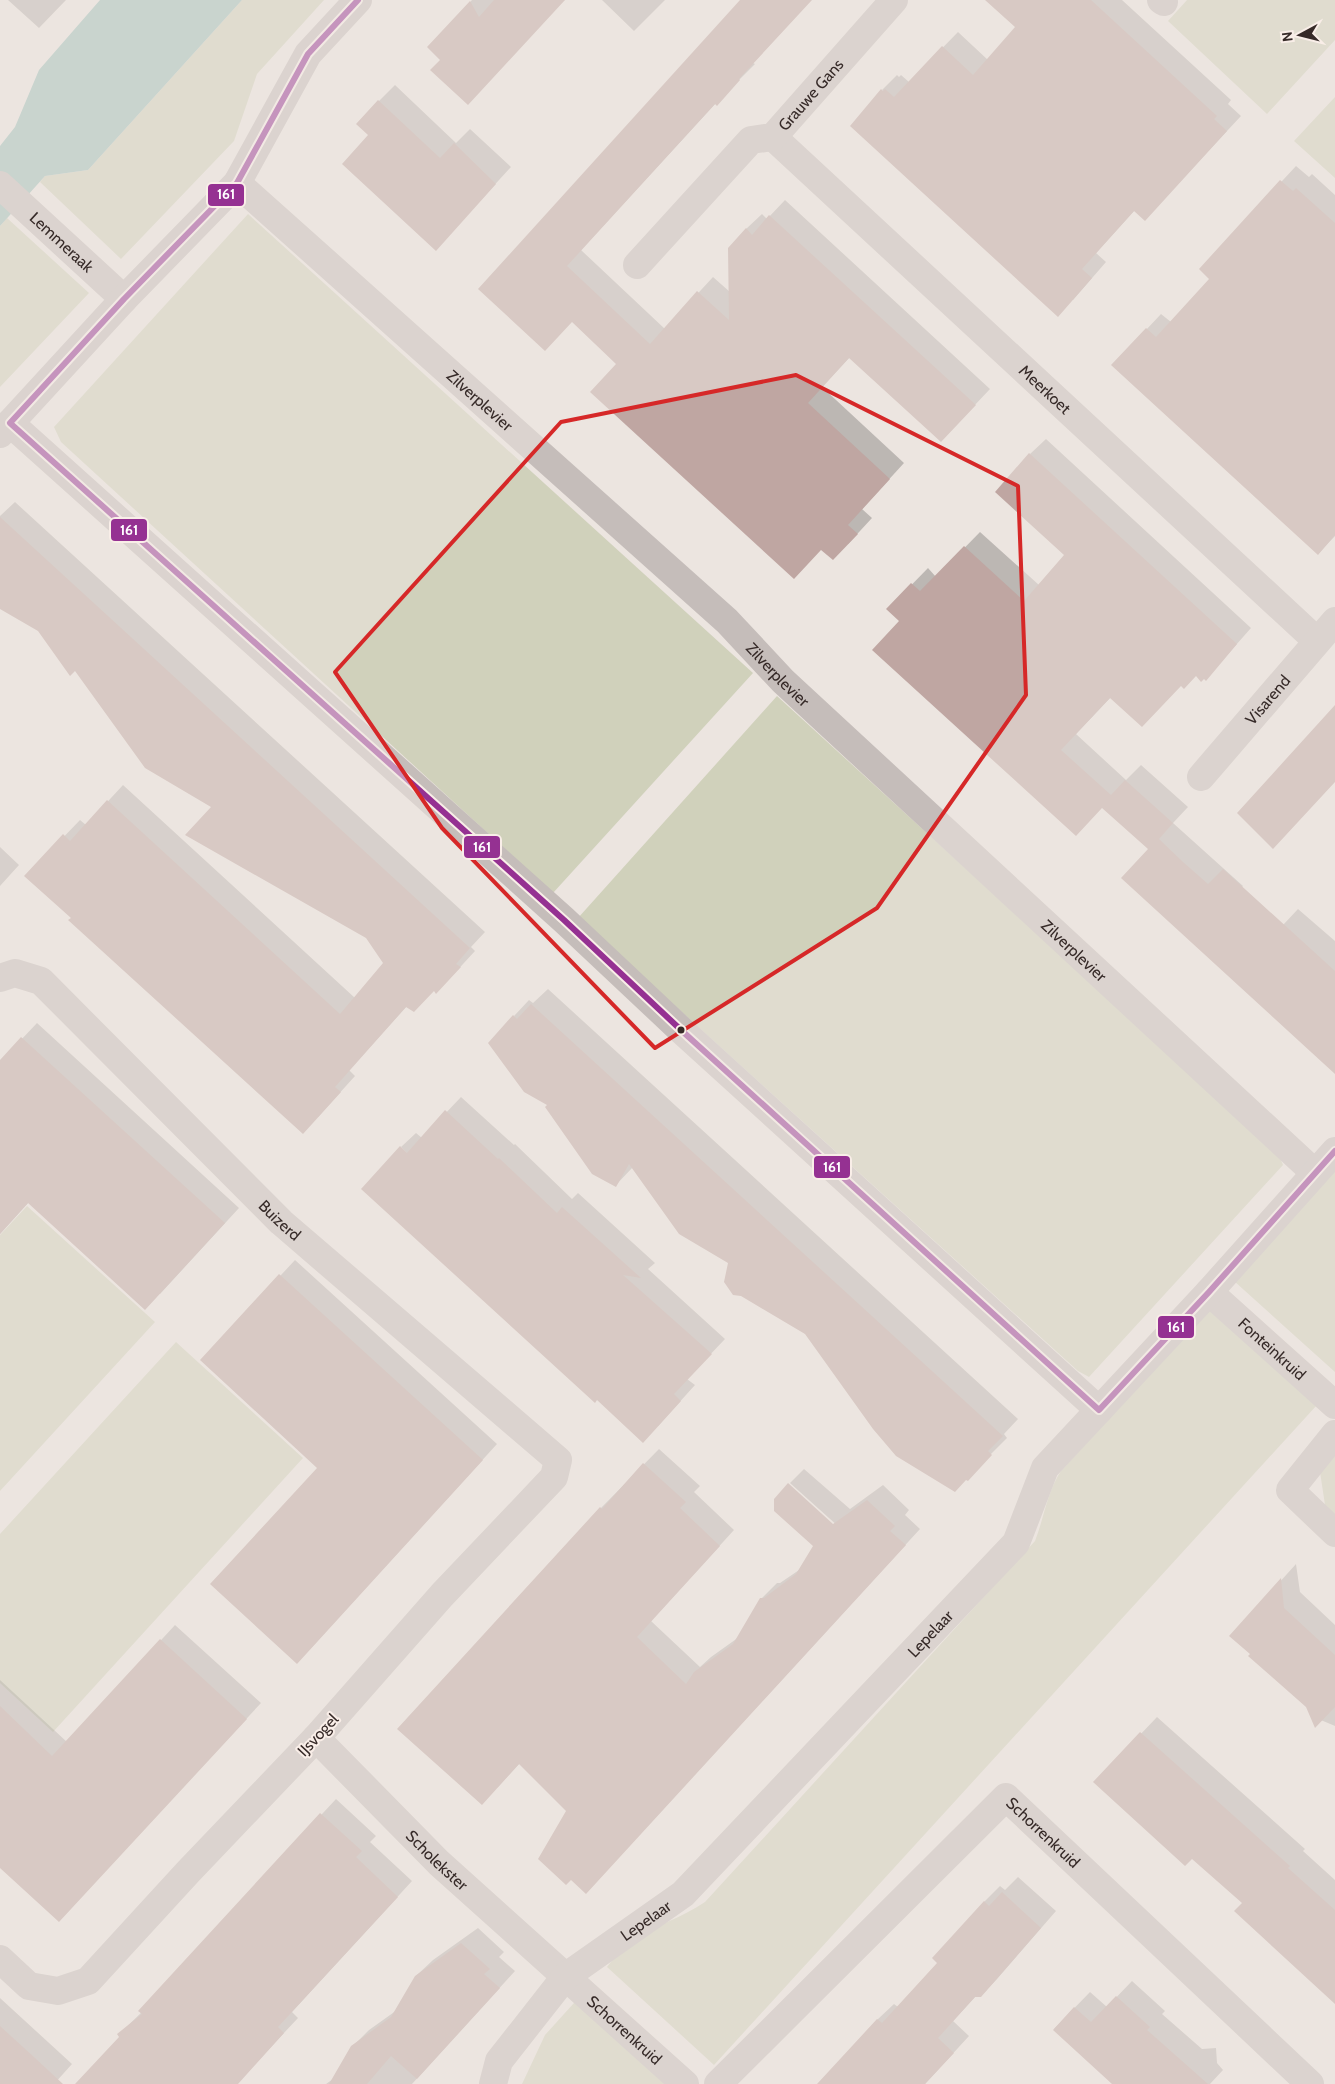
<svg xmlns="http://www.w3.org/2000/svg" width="1335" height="2084" viewBox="0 0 1335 2084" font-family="Cabin,sans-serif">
<rect width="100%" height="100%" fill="#ece5e0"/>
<path fill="#d0d1bb" d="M242,0h82l-67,74 -23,67 -113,118 -81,-77 5,-6 43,-6z
M1187,0h148v40l-68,74 -99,-93z
M1335,97v81l-41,-37z
M248,214l505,459 -200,220 -492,-451 -7,-15z
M7,218l82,75 -89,94v-161z
M777,696l502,459 4,10 -194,212 -11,-6 -500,-453z
M1335,1170v202l-101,-91z
M27,1206l128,116 -155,169v-256z
M1210,1308l107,97 -603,660 -107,-98c7,-9 15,-20 24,-26 24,-16 51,-23 74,-39l330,-361c9,-23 12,-49 26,-70z
M176,1342l127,116 -250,274 -53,-49v-149z
M1335,1455v60l-10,-10 -5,-33z
M583,1993l99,91h-160l23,-49z"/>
<path fill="#9dbeb9" d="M100,0h142l-154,170 -43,6 -45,50v-80l15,-19 24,-57z"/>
<path fill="#0003" d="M8,0h58l-27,28z
M472,0h93l-123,60 -13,-13z
M602,0h63l-31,31z
M742,0h69l-58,63 2,1 -39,39 -135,147 84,79 48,-52 17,15 16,-63 16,-15 5,5 18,-19 205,189 -49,52 -91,-84 -28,30 82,76 -42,46 10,9 -24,26 -230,-180 -45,-44 -93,-31z
M987,0h135l109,100 -3,4 13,12 -82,88 -24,6 -39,43 10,9 -33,38 -191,-210 15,-15 2,2 2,-2 8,7 49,-50 30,28 29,-33z
M395,85l61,58 14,-14 41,38 -75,82 -66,-114 9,-34z
M1296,166l13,11 3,-3 23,21v341l-17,18 -205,-189 48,-51 10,8 39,-43 -10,-10z
M1046,439l205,189 -45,51 -9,-4 -16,10 -70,12 -35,37 50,46 15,-15 47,42 -15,16 70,63 -36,40 -58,-77 -261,-240 40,-41 8,9 44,-45 59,53 27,-30 -36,-101z
M15,502l470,430 -14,15 4,4 -23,25 -17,14 -28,16 -58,64 6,6 -37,41 -246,-199 -46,-42 54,-56 6,5 37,-40 232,213 30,-35 -19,-26 -153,-130 -174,-177 -39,-23v-91z
M0,847l19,18 -19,21z
M1298,909l37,32v111l-52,-127z
M548,989l470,430 -14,15 3,4 -53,53 -148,-158 -77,-71 -96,-95 -18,19 -66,-81 -35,-89 15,-16 4,3z
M37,1023l202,185 -79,86 -131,-92 -29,32v-172z
M461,1097l53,48 1,-1 57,55 6,-6 77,70 -7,6 77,70 -38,40 8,6 -37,41 -257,-279 15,-14 6,5z
M295,1260l202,184 -186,204 8,-181 -117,-107z
M659,1449l41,37 -6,6 40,38 -83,91 49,46 11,-10 28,-20 22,-38 16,-16h3l22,-15 37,-41 -49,-44 14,-14 46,40 33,-24 26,25 -4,5 15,14 -334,364 -18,-82 -48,-48 -23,25 104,-280z
M1296,1564l4,28 35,33v101l-19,-8 -9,-12 -76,-70z
M175,1625l86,78 -202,218 -59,-55v-186l67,62z
M1157,1717l148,132 -2,2 32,29v122l-91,-99 -52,-46 -97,-75z
M336,1799l40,37 -6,6 42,39 -120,131 6,6 -43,46 -29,20h-144l39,-48 -2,-2 23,-22 -2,-2z
M1018,1877l38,34 -59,68 -16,17h-5l-23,25 16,15 -44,48h-90l-9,-8 52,-57 16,-15 4,3 41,-44 45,-61 16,-16 5,4z
M478,1928l26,24 -5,5 16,14 -103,113h-86l7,-5 19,-32 17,-17 28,-20 19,-34 17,-16z
M1132,1981l33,30 -3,3 40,35 14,-1 1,15 6,7 -13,14h-96l-60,-55 36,-37 17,15z
M0,1998l72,66 -18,20h-54z"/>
<path fill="#bfa6a2" d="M494,0h71l-97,105 -38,-35 10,-10 -13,-13 43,-46 9,16z
M740,0h72l-73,79 1,1 -23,26 -2,-2 -148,162 83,78 47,-53 32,29 -1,-72 18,-20 6,7 17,-20 207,190 -35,37 -92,-84 -41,45 82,76 -42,46 10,9 -25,26 -12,-10 -27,29 -204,-187 26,-28 -44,-42 -27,29 -67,-62z
M985,0h106l126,116 -3,3 13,12 -82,90 -11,-10 -52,58 10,9 -34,39 -208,-191 31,-37 2,2 2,-2 9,8 48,-51 31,29 42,-48z
M378,100l62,58 14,-15 42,41 -60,67 -94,-87 26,-29 -12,-11z
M1280,180l13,11 3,-3 39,35v312l-17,20 -207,-190 35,-37 10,9 53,-58 -10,-10z
M1029,453l208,191 -31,37 -2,-2 -3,3 -5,-6 -12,13 -3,-3 -39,41 -32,-29 -49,52 50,45 14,-15 48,43 -14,16 24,23 25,22 15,-15 112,102v103l-214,-196 27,-29 -46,-41 -26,28 -204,-186 27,-29 -13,-12 25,-26 9,8 44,-45 60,55 40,-46 -69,-63z
M0,517l470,431 -14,16 5,3 -25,27 -2,-3 -20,21 -8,-5 -71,80 6,5 -38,42 -235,-214 3,-2 -47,-42 39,-42 7,7 37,-41 233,214 43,-51 -17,-25 -181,-103 26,-28 -66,-39 -70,-97 -5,5 -32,-45 -38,-22z
M1335,705v77l-62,67 -36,-36z
M531,1004l472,432 -15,15 4,4 -24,26 -2,-1 -11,12 -59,-36 -23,-27 -68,-95 -64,-38 -8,-1 -9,-13 4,-19 -49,-29 -50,-70 -13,23 -24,-13 -47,-67 2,-2 -23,-13 -36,-49 25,-28 4,4z
M21,1037l204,186 -80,87 -117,-107 -28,31v-174z
M445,1110l53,49 1,-1 58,55 5,-6 79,71 -18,-3 89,79 -38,40 7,7 -38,42 -46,-43 -2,3 -234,-214 39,-43 7,7z
M279,1274l204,186 -186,204 -87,-80 107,-116 -117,-108z
M643,1463l43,39 -6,6 40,38 -83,91 49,47 8,-12 39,-28 27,-46h4l32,-24 17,-28 -39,-35v-12l14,-16 45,41 34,-24 28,26 -5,5 16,14 -320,349 -15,-14 -5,5 -28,-26 28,-48 -47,-47 -37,41 -85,-76 203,-222 2,2z
M1281,1578l3,30 51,47v52l-20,21 -9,-21 -58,-51 2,-2 -21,-18z
M160,1639l87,80 -188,203 -59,-54v-162l52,50z
M1140,1732l150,134 -2,2 47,42v94l-101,-93 8,-8 -50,-44 -7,7 -92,-84z
M320,1813l42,38 -6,6 42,40 -120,130 6,6 -46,51h-163l44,-47 -2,-3 25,-20 -4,-3z
M1002,1892l39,36 -60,69h-6l-37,41 16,15 -29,31h-108l60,-65 5,4 55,-60 -5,-5 52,-57 5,5z
M461,1943l29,26 -6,5 16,14 -83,91 -26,-23 -24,28h-38l22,-38 40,-29 24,-41z
M1116,1996l34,31 -3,3 61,54h-96l-59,-54 21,-23 17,15z
M0,2026l35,32 28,26h-63z"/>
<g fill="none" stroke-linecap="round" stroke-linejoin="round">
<g stroke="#c5bdba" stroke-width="28">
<path d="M1161,0l3,2"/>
<path id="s1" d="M773,137l544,504"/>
<path id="s2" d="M237,183l490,438 56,60 532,492"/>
<path id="s3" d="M0,185l124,114"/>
<path id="s4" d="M637,265l114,-125 22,-3 121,-137"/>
<path d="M10,423l554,497 117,110 418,380"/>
<path id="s5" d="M1201,777l134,-156"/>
<path id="s6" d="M0,978l15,-5 26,8 240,241 277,238 -4,17 -112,118 -126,143 -128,134 -100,109 -30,10 -29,-5 -29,-27"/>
<path id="s7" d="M1209,1292l126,113"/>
<path d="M1335,1434l-45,56 45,43"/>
<path id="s8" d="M316,1738l123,125 246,221"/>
<path id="s9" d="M718,2084l288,-287 304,287"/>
</g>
<g stroke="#c5bdba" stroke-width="28">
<path d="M0,434l124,-135 113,-116 71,-129 50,-54"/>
<path id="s10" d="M493,2084l6,-23 66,-84 118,-83 333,-351 29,-75 164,-176 126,-141"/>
</g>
<g stroke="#f9eee8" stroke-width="10">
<path id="bus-1" d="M358,0l-50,54 -71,129 -113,116 -114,124 554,497 117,110 418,380 110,-118 126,-141"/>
</g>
<use href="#bus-1" stroke="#953192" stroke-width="6"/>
</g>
<path d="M0 0H1335V2084H0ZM796,375l222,111 8,209 -149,213 -222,140 -213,-220 -107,-156 226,-250z" fill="#ece5e0" fill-opacity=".55" fill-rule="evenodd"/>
<path fill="none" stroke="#d62828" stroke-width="4" stroke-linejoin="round" d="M796,375l222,111 8,209 -149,213 -222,140 -213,-220 -107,-156 226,-250z"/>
<circle fill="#362a28" stroke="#f9eee8" stroke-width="2" cx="681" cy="1030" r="4.5"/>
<g text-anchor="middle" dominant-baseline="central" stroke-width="4" stroke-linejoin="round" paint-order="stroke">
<g font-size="16" fill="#362a28" stroke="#f9eee8">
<text stroke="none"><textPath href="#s4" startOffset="248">Grauwe Gans</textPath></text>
<text stroke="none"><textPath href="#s3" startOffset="84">Lemmeraak</textPath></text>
<text stroke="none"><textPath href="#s1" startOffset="371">Meerkoet</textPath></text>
<text stroke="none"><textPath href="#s2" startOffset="326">Zilverplevier</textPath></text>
<text stroke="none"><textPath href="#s2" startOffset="731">Zilverplevier</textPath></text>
<text stroke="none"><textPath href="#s5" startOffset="102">Visarend</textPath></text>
<text stroke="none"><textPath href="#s2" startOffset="1136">Zilverplevier</textPath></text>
<text stroke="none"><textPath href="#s6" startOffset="381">Buizerd</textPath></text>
<text stroke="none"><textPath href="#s7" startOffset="85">Fonteinkruid</textPath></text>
<text stroke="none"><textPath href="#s10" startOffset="634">Lepelaar</textPath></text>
<text transform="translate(318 1735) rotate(-47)">IJsvogel</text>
<text stroke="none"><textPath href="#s9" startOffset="458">Schorrenkruid</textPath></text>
<text stroke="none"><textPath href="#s8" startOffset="172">Scholekster</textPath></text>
<text stroke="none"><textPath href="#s10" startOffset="229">Lepelaar</textPath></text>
<text stroke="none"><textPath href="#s8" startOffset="425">Schorrenkruid</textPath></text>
</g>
</g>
<g stroke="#f9eee8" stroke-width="2">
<rect x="207" y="183" width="38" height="24" rx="5" fill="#953192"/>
<rect x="110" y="518" width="38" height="24" rx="5" fill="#953192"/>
<rect x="463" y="835" width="38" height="24" rx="5" fill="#953192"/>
<rect x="813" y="1155" width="38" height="24" rx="5" fill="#953192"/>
<rect x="1157" y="1315" width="38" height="24" rx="5" fill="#953192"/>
</g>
<g font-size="14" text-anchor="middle" font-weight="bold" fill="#fff">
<text x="226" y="199">161</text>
<text x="129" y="535">161</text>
<text x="482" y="852">161</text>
<text x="832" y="1172">161</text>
<text x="1176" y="1332">161</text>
</g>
<g transform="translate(1300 35) rotate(263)" stroke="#f9eee8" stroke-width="4" paint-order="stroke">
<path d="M0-4L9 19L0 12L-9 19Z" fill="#362a28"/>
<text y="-8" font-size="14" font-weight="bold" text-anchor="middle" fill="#362a28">N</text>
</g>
</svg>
